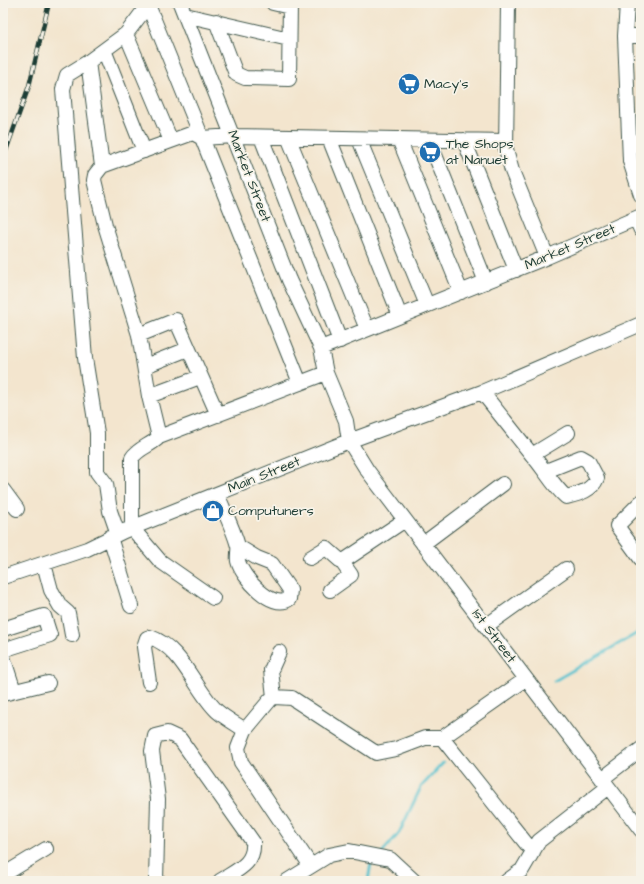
<svg xmlns="http://www.w3.org/2000/svg" width="644" height="884" viewBox="0 0 644 884" font-family="'Architects Daughter',sans-serif">
<rect width="100%" height="100%" fill="#f7f3e8"/>
<filter id="ink" filterUnits="userSpaceOnUse"><feTurbulence type="fractalNoise" baseFrequency=".025" numOctaves="2"/><feDisplacementMap in="SourceGraphic" scale="8" xChannelSelector="R" yChannelSelector="G"/><feConvolveMatrix kernelMatrix="1 2 1 2 8 2 1 2 1" color-interpolation-filters="sRGB"/></filter>
<filter id="wash" filterUnits="userSpaceOnUse"><feTurbulence type="fractalNoise" baseFrequency=".012" numOctaves="4" result="noise"/><feDisplacementMap in="SourceGraphic" scale="16" xChannelSelector="R" yChannelSelector="G"/><feGaussianBlur stdDeviation="0.9" result="paint"/><feColorMatrix in="noise" values="0 0 0 0 0 0 0 0 0 0 0 0 0 0 0 0 0 1.4 0 .05"/><feComposite in="paint" operator="in"/></filter>
<g filter="url(#wash)">
<rect width="100%" height="100%" fill="#f3e5ce"/>
<g fill="none" stroke-linecap="round" stroke-linejoin="round">
<path stroke="#55c1ce" stroke-width="3" d="M554,681l87,-50
M382,853l17,-20 22,-46 22,-24
M368,881l3,-18 4,-3"/>
</g>
</g>
<g filter="url(#ink)">
<g fill="none" stroke-linecap="round" stroke-linejoin="round">
<g stroke="#3f564b" stroke-width="16">
<path id="minor" d="M180,3l109,277 32,68 5,25 20,48 3,20 18,29 274,360
M273,3l17,4
M508,3l-2,146 6,22 35,86
M627,3l-2,33 5,125 11,34
M185,15l104,24
M216,21l20,53 9,4 44,1 1,-76
M126,34l-38,28 14,104 69,-25 -45,-107 22,-29 54,133
M625,36h16
M104,50l40,101
M88,62l-21,13 -4,14 22,269 12,75v39l9,12 4,27 8,23
M261,137l79,204
M288,137l79,192
M329,138l71,178
M359,139l68,166
M399,139l62,153
M429,140l57,142
M464,140l52,130
M171,141l22,-8 9,5
M102,166l-7,9 -1,5 11,45 34,110
M636,219l5,11
M321,348l226,-91 94,-41
M145,366l43,-17
M300,383l-98,-245 32,-2 271,5
M482,392l50,63 36,-22
M149,396l51,-19
M218,415l-42,-95 -37,15 10,61 10,41 167,-64
M159,437c-7,8 -21,11 -27,21v70l28,33 53,37
M532,455c12,13 21,31 34,42 12,-3 26,-6 31,-19l-9,-17 -7,-4 -35,14
M3,490l14,19
M217,494c7,17 16,34 21,52 1,4 -1,10 0,15 4,16 34,50 51,38l1,-9 -18,-26 -15,-6 -18,-11
M641,502l-24,24 24,33
M110,537l21,69
M423,544l80,-60
M310,558l16,-10 16,14 9,13 -21,15
M342,562l63,-42
M44,564l7,26 9,16 8,7 4,22
M3,577l84,-28 37,-18 225,-90 133,-49 159,-68
M486,626l80,-57
M3,629l41,-13 6,19 -47,15
M3,657l11,34
M149,682l-5,-35 3,-9 3,-1c33,11 44,52 67,74 8,7 19,13 28,19
M3,694l45,-11
M274,697l-3,-27 8,-18
M442,738l91,114
M602,779l39,-30
M311,866l-70,-104 -3,-14 7,-18 25,-30 4,-3 18,1 84,55 20,-4 29,-11h17l84,-59
M3,875l43,-26
M156,881l2,-82 -6,-48 3,-15 12,-3 13,6 73,103c2,22 -16,28 -33,39
M287,881l42,-26 20,-4 41,8 24,22
M507,881l15,-11 17,-29 69,-54"/>
</g>
<use href="#minor" stroke="#fff" stroke-width="14"/>
<g stroke="#1f3d34" stroke-width="4.5">
<path id="rail" d="M3,159l26,-73 20,-83"/>
</g>
<use href="#rail" stroke="#f7f3e8" stroke-width="3" stroke-dasharray="9" stroke-linecap="butt"/>
</g>
</g>
<defs>
<g id="supermarket-disc" transform="scale(1.15)"><circle r="9.5" fill="#1f6fb2" stroke="#f7f3e8"/><path d="M-6-5.5h2.5l.6 2H6L4.5 2H-2.5L-4.4-4H-6ZM-1.5 3.2a1.3 1.3 0 1 0 .1 0ZM3 3.2a1.3 1.3 0 1 0 .1 0Z" fill="#fff"/></g>
<g id="shop-disc" transform="scale(1.15)"><circle r="9.5" fill="#1f6fb2" stroke="#f7f3e8"/><path d="M-5-2.5h2.3a2.7 3.5 0 0 1 5.4 0H5L5.5 6h-11ZM-1.5-2.5h3a1.5 2.3 0 0 0-3 0Z" fill="#fff"/></g>
</defs>
<g fill-rule="evenodd">
<use href="#supermarket-disc" x="409" y="84"/>
<use href="#supermarket-disc" x="430" y="152"/>
<use href="#shop-disc" x="213" y="511"/>
</g>
<g text-anchor="middle" dominant-baseline="central" stroke-width="3.5" stroke-linejoin="round" paint-order="stroke">
<g font-size="14" fill="#1f3d34" stroke="#f7f3e8" text-anchor="start">
<text x="424" y="84">Macy's</text>
<text x="446" y="144">The Shops<tspan x="446" dy="16">at Nanuet</tspan></text>
<text x="228" y="511">Computuners</text>
</g>
<g font-size="14" fill="#1f3d34" stroke="#f7f3e8">
<text transform="translate(249 176) rotate(69)">Market Street</text>
<text transform="translate(570 247) rotate(-23)">Market Street</text>
<text transform="translate(264 475) rotate(-22)">Main Street</text>
<text transform="translate(494 636) rotate(53)">1st Street</text>
</g>
</g>
<rect width="644" height="884" fill="none" stroke="#f7f3e8" stroke-width="16"/>
</svg>
